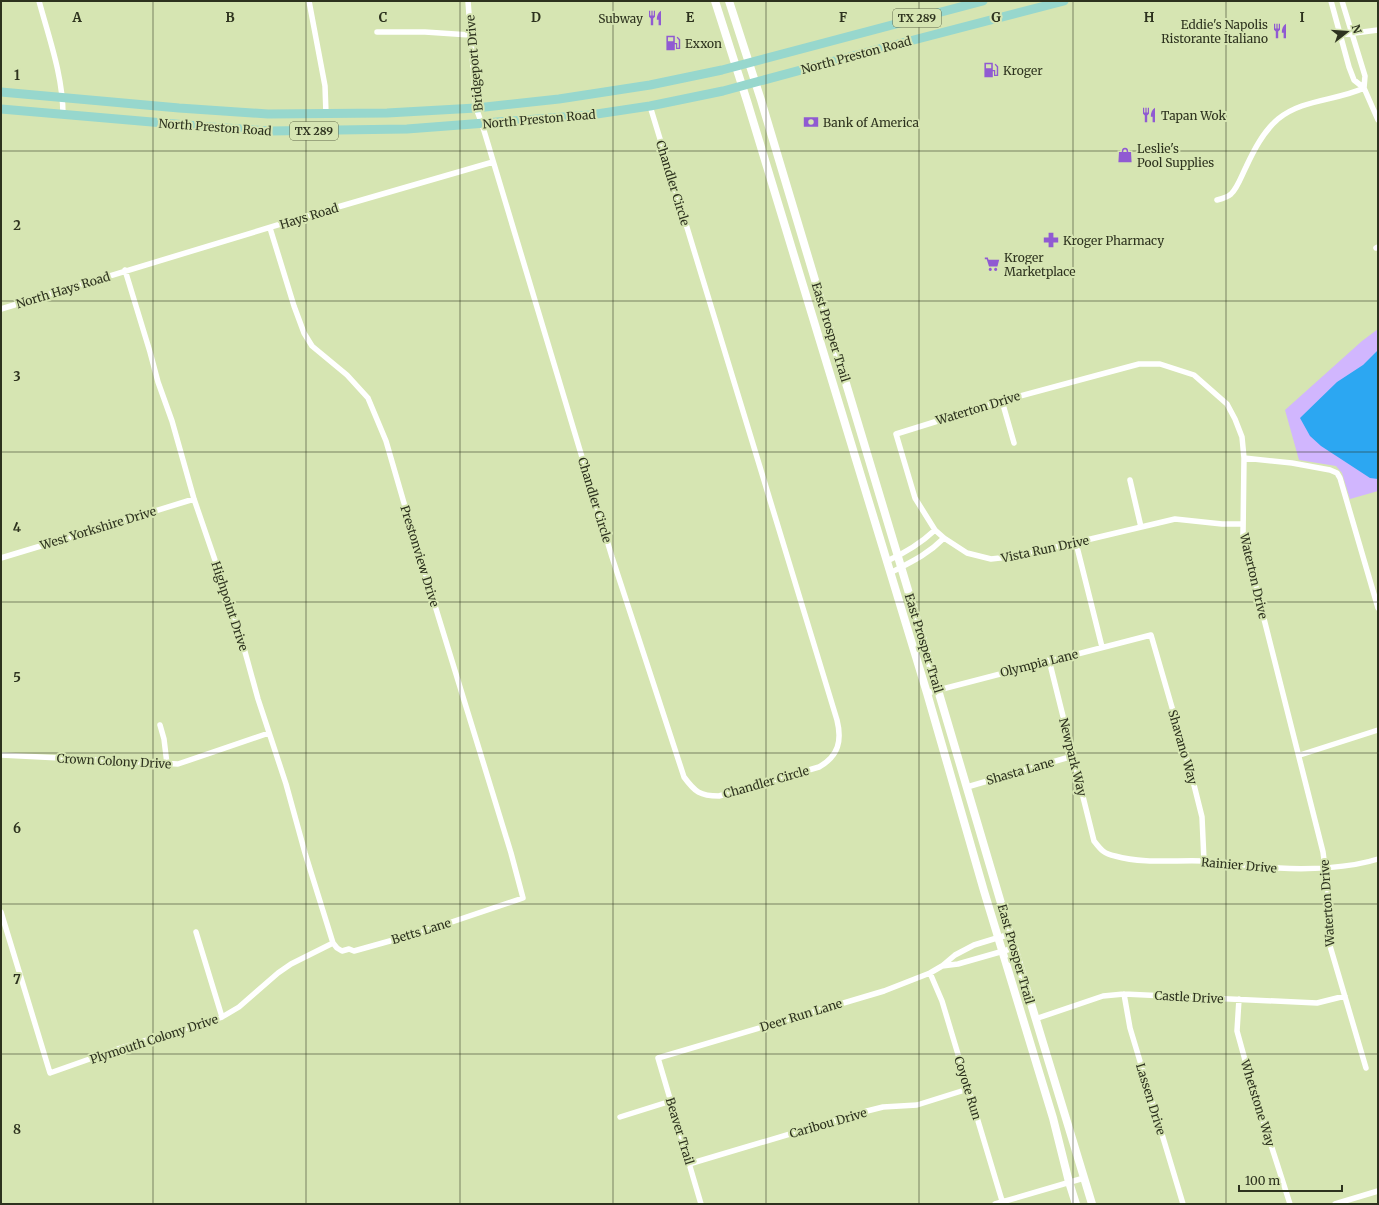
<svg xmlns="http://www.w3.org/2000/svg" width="1379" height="1205" viewBox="0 0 1379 1205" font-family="Merriweather,serif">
<rect width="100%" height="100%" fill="#d6e5b2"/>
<path fill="#d1b6fe" d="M1378,329v162l-28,8 -8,-26 -6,-7 -37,-6 -14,-50 77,-69z"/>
<path fill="#2ca7f2" d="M1378,350v129l-8,-1 -49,-32 -11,-10 -10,-18 37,-36 26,-17z"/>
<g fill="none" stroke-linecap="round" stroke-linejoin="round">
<path stroke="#fff" stroke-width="5.5" d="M39,1c10,37 24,75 24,114
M309,1l16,85 1,28
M468,1l8,107 6,16 130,433 72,220c11,15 16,19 35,19l100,-29c20,-11 23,-27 18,-47l-187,-614
M1331,1l18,66 5,13 10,8 14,32
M1342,1l23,75 -1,12
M377,32h48l45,3
M1339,35l39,-5
M1217,200c4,-1 11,-3 14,-6 6,-5 11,-19 15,-27 8,-17 17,-35 32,-48 24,-20 58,-18 86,-31
M1376,248l2,-1
M125,270l25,82 8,30 14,39 22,78 45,131 19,69 28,85 19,69 28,90 4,5 5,3 7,-2 5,2 68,-19 101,-34 -12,-45 -98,-319 -27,-93 -18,-43 -21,-23 -35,-29 -8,-13 -10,-27 -24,-78
M1,309l316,-96 176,-51
M1002,401l12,42
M1244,458l48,5 38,7 7,3 3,5 38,130
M1130,480l11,47
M1243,524h-21l-47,-5 -156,37 -28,3 -24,-6 -23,-15 -9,-8 -20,-32 -19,-64 106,-33 137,-37h21l34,11 33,29 8,15 7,18 2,21 -1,78 80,316 5,39v43l2,12 36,122
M1076,543l26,104
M1,558l86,-26 107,-33
M887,561c18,-8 33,-17 48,-31
M890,573c21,-11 37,-18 54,-35
M1049,660l45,181c7,9 10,13 21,15 29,8 59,4 88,5 25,1 50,6 76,7 29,2 71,0 99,-9
M927,693l224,-58 40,138 11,44 2,44
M160,725l4,14 3,25
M1,755l177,9 91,-31
M1300,755l78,-25
M967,787l106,-31
M1,912l49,161 68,-24 104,-32 17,-10 39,-34 13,-9 42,-21
M196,932l26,85
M942,966l16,-2 56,-16
M930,973l12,28 61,203
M1124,994l6,34 53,176
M1239,999l-2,32 16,58 37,115
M1035,1019l68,-23 21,-2 193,9 28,-7
M620,1117l51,-16
M689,1164l178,-53 16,-4 34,-2 51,-16
M701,1204l-43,-146 226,-67 46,-18 12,-7 13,-11 19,-10 36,-11
M995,1204l89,-26
M1335,1204l43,-13"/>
<path stroke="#fff" stroke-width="8" d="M715,1l32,100 180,592 57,198 69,227 16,64 7,22
M729,1l32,99 177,590 81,274 73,240"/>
<path stroke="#97d7cd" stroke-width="9" d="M1,92l178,16 89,6 119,-1 89,-5 83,-9 91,-14 72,-15 261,-69
M1,109l209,18 60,4 137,-2 183,-14 60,-9 73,-15 156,-42 185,-48"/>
</g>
<path fill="none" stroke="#2d321e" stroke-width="1" stroke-opacity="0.55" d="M153,1v1203M306,1v1203M460,1v1203M613,1v1203M766,1v1203M919,1v1203M1073,1v1203M1226,1v1203M1,151h1377M1,301h1377M1,452h1377M1,602h1377M1,753h1377M1,904h1377M1,1054h1377"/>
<defs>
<g id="restaurant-bare" transform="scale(1.2)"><path d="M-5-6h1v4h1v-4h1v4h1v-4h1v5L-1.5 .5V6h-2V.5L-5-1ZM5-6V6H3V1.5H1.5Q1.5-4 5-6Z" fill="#905ad2" stroke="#d6e5b2" stroke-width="2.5" paint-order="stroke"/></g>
<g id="fuel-bare" transform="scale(1.2)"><path d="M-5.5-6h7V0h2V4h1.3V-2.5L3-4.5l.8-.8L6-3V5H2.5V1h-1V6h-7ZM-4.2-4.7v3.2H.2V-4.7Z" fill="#905ad2" stroke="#d6e5b2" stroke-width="2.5" paint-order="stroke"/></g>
<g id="bank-bare" transform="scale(1.2)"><path d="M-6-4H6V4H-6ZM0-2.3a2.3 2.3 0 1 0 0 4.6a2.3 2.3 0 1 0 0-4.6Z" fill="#905ad2" stroke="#d6e5b2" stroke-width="2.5" paint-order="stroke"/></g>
<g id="shop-bare" transform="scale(1.2)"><path d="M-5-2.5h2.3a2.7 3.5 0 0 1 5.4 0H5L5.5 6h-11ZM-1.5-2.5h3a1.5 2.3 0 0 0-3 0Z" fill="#905ad2" stroke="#d6e5b2" stroke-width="2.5" paint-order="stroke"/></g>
<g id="pharmacy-bare" transform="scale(1.2)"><path d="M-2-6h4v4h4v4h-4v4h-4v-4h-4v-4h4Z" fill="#905ad2" stroke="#d6e5b2" stroke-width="2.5" paint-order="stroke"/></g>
<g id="supermarket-bare" transform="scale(1.2)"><path d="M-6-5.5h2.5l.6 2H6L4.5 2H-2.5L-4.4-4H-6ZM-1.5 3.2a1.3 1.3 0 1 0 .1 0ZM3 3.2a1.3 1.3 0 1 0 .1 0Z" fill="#905ad2" stroke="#d6e5b2" stroke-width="2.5" paint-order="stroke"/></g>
</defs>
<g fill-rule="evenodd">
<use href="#restaurant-bare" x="655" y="18"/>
<use href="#restaurant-bare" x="1280" y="31"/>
<use href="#fuel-bare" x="673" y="43"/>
<use href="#fuel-bare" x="991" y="70"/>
<use href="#restaurant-bare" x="1149" y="115"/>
<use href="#bank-bare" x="811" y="122"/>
<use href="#shop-bare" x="1125" y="155"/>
<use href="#pharmacy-bare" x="1051" y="240"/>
<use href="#supermarket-bare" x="992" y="264"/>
</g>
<g text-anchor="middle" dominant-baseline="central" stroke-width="4" stroke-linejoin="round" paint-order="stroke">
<g fill="#d6e5b2" stroke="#60684a" stroke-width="1">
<rect x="893" y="9" width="48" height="18" rx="3"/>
<rect x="290" y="122" width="48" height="18" rx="3"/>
</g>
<g font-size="11" font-weight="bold" fill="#2d321e">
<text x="917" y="18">TX 289</text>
<text x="314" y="131">TX 289</text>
</g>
<g font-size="12" fill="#2d321e" stroke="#d6e5b2" text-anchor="start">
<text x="643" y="18" text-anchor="end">Subway</text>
<text x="1268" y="24" text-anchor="end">Eddie's Napolis<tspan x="1268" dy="14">Ristorante Italiano</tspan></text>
<text x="685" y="43">Exxon</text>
<text x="1003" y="70">Kroger</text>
<text x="1161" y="115">Tapan Wok</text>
<text x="823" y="122">Bank of America</text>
<text x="1137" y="148">Leslie's<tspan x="1137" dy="14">Pool Supplies</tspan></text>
<text x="1063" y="240">Kroger Pharmacy</text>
<text x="1004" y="257">Kroger<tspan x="1004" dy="14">Marketplace</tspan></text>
</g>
<g font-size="12" fill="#2d321e" stroke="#d6e5b2">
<text transform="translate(856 55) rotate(-15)">North Preston Road</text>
<text transform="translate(474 63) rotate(-95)">Bridgeport Drive</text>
<text transform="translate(539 119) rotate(-5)">North Preston Road</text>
<text transform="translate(215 127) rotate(4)">North Preston Road</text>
<text transform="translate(673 183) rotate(73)">Chandler Circle</text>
<text transform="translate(309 216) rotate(-17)">Hays Road</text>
<text transform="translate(63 290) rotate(-17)">North Hays Road</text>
<text transform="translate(831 332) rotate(73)">East Prosper Trail</text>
<text transform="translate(978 408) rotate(-17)">Waterton Drive</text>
<text transform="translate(595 500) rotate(73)">Chandler Circle</text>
<text transform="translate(98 528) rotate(-17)">West Yorkshire Drive</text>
<text transform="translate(1045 549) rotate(-12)">Vista Run Drive</text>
<text transform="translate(420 556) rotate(73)">Prestonview Drive</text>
<text transform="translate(1254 576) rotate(77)">Waterton Drive</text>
<text transform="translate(230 606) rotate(72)">Highpoint Drive</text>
<text transform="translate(924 643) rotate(73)">East Prosper Trail</text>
<text transform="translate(1039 663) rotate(-14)">Olympia Lane</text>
<text transform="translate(1183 747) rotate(74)">Shavano Way</text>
<text transform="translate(1073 757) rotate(76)">Newpark Way</text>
<text transform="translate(114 761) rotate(3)">Crown Colony Drive</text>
<text transform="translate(1020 771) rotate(-16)">Shasta Lane</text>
<text transform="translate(766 782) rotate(-16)">Chandler Circle</text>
<text transform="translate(1239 865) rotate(5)">Rainier Drive</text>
<text transform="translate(1327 903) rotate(-94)">Waterton Drive</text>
<text transform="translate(421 931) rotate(-17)">Betts Lane</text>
<text transform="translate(1016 954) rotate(74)">East Prosper Trail</text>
<text transform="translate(1189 997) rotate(3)">Castle Drive</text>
<text transform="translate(801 1015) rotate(-17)">Deer Run Lane</text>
<text transform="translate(154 1039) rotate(-18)">Plymouth Colony Drive</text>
<text transform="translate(968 1088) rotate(73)">Coyote Run</text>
<text transform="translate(1151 1099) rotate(73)">Lassen Drive</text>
<text transform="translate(1258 1103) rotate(73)">Whetstone Way</text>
<text transform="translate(828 1123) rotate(-16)">Caribou Drive</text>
<text transform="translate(680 1131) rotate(73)">Beaver Trail</text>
</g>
</g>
<g font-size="13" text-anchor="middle" font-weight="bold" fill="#2d321e" stroke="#d6e5b2" stroke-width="4" stroke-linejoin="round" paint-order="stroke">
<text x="77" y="22">A</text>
<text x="230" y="22">B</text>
<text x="383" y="22">C</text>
<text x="536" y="22">D</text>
<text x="690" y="22">E</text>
<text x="843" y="22">F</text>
<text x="996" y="22">G</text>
<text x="1149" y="22">H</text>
<text x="1302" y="22">I</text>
<text x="17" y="80">1</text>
<text x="17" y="230">2</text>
<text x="17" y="381">3</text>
<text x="17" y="532">4</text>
<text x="17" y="682">5</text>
<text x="17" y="833">6</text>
<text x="17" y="984">7</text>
<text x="17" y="1134">8</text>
</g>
<rect width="1379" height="1205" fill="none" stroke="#2d321e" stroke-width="4"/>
<g transform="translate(1347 32) rotate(73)" stroke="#d6e5b2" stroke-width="3" paint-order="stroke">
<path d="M0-3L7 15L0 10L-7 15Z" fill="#2d321e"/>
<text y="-6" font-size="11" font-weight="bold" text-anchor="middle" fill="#2d321e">N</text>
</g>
<path d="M1239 1185v6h103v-6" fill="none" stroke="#2d321e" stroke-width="2"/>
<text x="1245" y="1185" font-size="12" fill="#2d321e" stroke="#d6e5b2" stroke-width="3" paint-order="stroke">100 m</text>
</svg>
